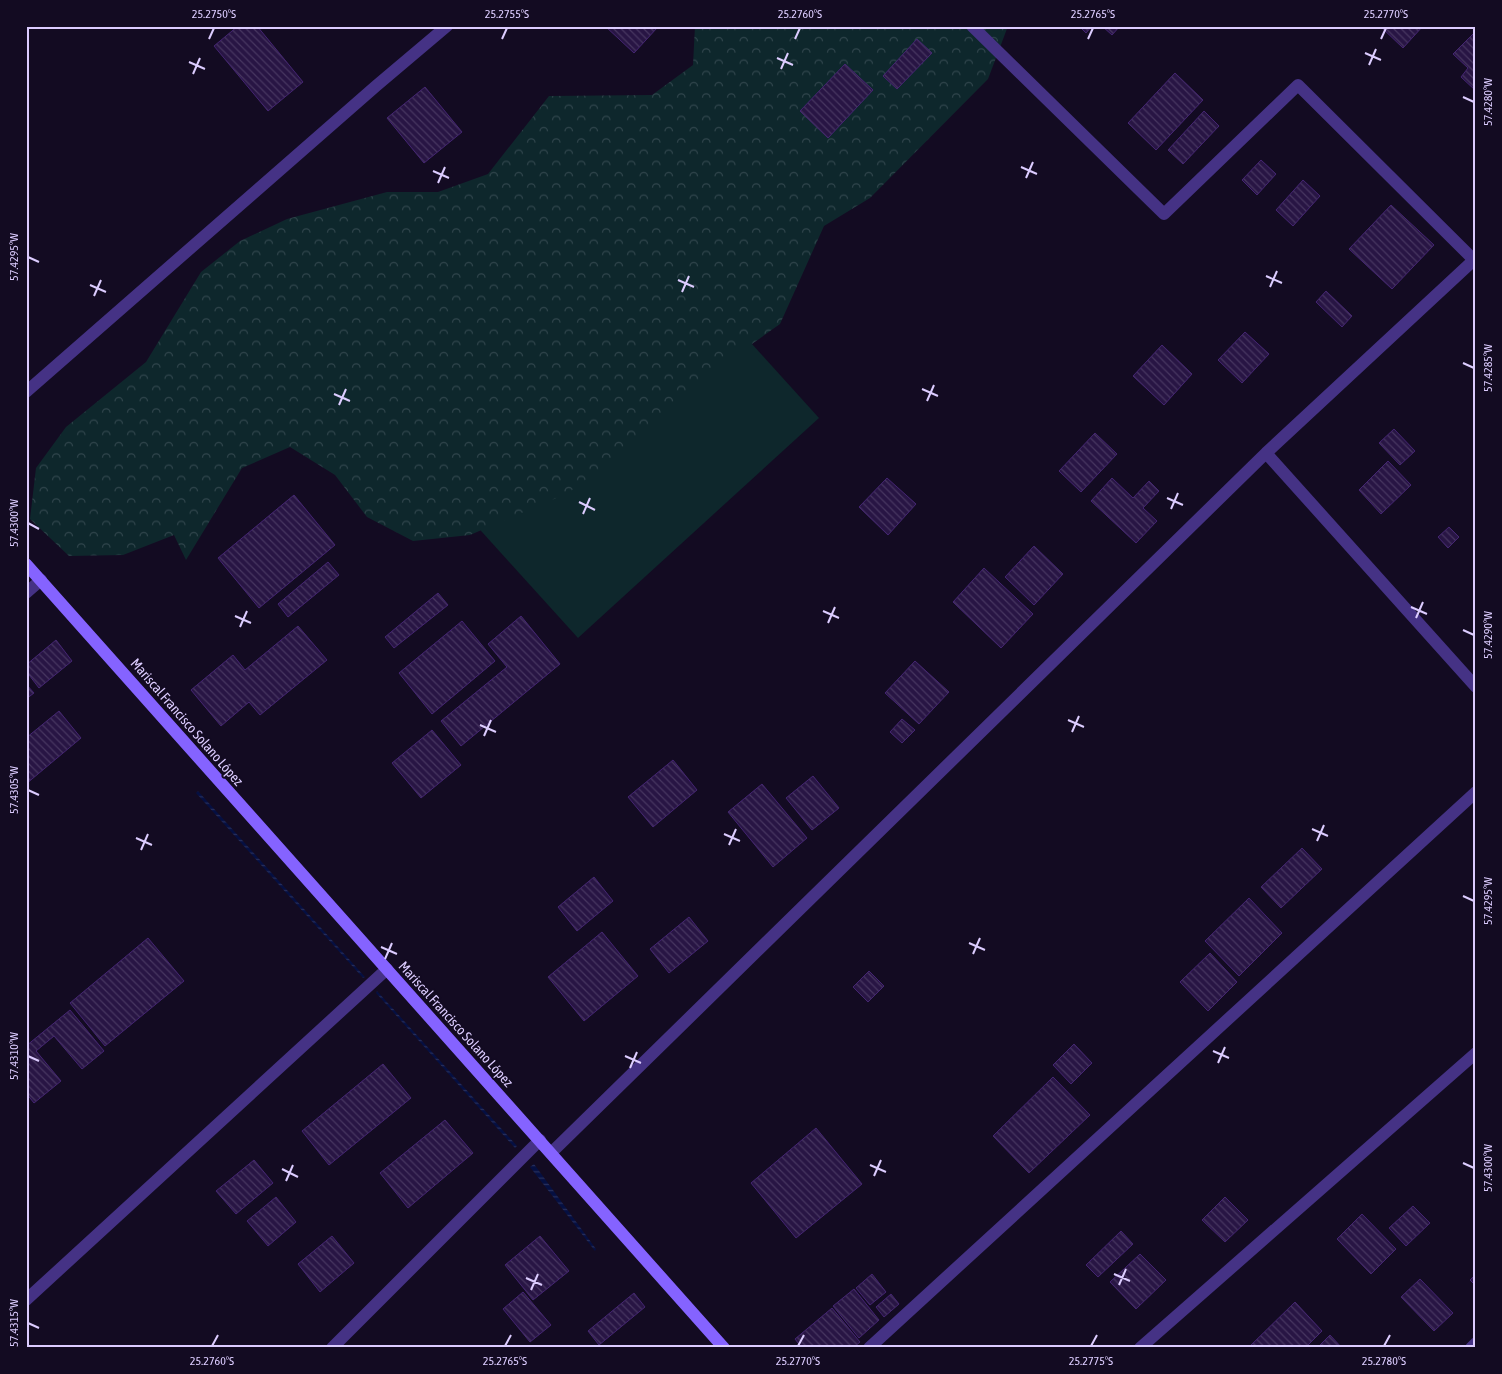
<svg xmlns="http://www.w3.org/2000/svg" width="1502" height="1374" viewBox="0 0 1502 1374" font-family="'Asap Condensed',sans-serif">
<defs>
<pattern id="forest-crowns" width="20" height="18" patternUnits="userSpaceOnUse" patternTransform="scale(1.25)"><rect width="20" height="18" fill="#0e272c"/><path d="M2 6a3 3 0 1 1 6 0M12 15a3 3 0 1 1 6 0" fill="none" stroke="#30454c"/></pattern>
<pattern id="water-rules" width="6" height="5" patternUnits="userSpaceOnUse" patternTransform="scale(1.25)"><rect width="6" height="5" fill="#050f41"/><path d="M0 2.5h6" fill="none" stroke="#29315e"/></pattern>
<pattern id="building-back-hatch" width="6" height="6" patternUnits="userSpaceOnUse" patternTransform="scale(1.25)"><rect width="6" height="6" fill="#281544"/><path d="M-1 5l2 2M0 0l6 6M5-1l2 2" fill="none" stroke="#473660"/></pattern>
</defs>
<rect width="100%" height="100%" fill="#130b22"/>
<path fill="#0e272c" d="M714,302l105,116 -241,220 -105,-116z"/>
<path fill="url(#forest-crowns)" d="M695,26h313l-20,53 -118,119 -46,28 -44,98 -45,32 -81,72 -86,65 -98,42 -57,6 -46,-24 -32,-42 -45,-28 -48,21 -56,92 -12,-25 -51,20 -54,1 -39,-37 6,-51 30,-41 80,-65 55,-90 39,-31 47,-22 100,-27h51l50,-18 61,-78 103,-1 41,-30z"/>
<path fill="url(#water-rules)" d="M198,791l167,186 -2,1 -167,-185z
M377,991l140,155 -2,2 -139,-155z
M534,1164l62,85 -1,2 -65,-84z"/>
<path fill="url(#building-back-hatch)" stroke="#442572" d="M238,26h19l46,56 -35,29 -54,-65z
M605,26h50l2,2 -23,25z
M1079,26h13l-6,7z
M1102,26h18l-8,9z
M1380,26h43l-20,22z
M1473,34l3,2v55l-15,-14 7,-9 -15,-14z
M917,39l15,14 -35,36 -14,-13z
M845,64l28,26 -45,48 -28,-27z
M1175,73l28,27 -47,50 -28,-27z
M425,87l37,45 -38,31 -37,-45z
M1204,111l15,15 -36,38 -15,-14z
M1261,160l15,14 -19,21 -15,-15z
M1303,180l17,16 -27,30 -17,-16z
M1391,205l43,40 -42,44 -43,-40z
M1326,291l26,25 -10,11 -26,-25z
M1245,332l24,22 -27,29 -24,-23z
M1162,345l30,29 -28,31 -31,-29z
M1394,429l21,22 -15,14 -21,-22z
M1095,433l22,21 -36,38 -22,-21z
M1388,461l23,24 -30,29 -22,-24z
M887,478l29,26 -28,31 -29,-28z
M1112,478l21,20 16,-17 10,10 -16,17 14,13 -21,22 -45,-42z
M294,495l41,50 -76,63 -41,-50z
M1449,527l10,10 -11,11 -10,-11z
M1034,546l29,28 -29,31 -29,-28z
M328,562l11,13 -51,42 -10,-13z
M984,568l49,46 -32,34 -48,-46z
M438,593l10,12 -54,43 -9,-11z
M521,616l39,48 -99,82 -20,-25 66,-54 -19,-23z
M462,621l33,40 -63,53 -33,-41z
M298,626l29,34 -67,55 -11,-13 -28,24 -30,-36 42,-35 12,15z
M56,640l16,21 -33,27 -13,-17v-6z
M915,661l34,31 -30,32 -34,-31z
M26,684l8,9 -8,6z
M59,711l22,27 -55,46v-46z
M902,719l13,11 -13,13 -12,-11z
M432,730l29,35 -40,33 -29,-35z
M673,760l24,30 -44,37 -25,-30z
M813,776l26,32 -27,22 -26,-32z
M762,784l45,54 -34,29 -45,-55z
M1302,848l20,21 -41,39 -20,-21z
M594,877l19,24 -36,30 -19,-24z
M1249,898l33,35 -43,43 -34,-35z
M689,917l19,24 -39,32 -19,-24z
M602,932l36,44 -54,45 -36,-44z
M148,938l36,43 -79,65 -35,-43z
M1210,953l27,29 -29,29 -28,-29z
M869,971l15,15 -16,16 -15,-15z
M70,1010l34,41 -22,18 -28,-33 -18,15 25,30 -27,22 -8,-10v-47z
M1074,1044l18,19 -21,21 -18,-19z
M383,1064l28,34 -82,67 -27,-34z
M1053,1077l37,38 -61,58 -36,-37z
M445,1120l28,33 -65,55 -28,-35z
M816,1128l46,56 -66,54 -45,-55z
M254,1160l19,23 -37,31 -20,-23z
M276,1197l20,25 -28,24 -21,-25z
M1225,1197l23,23 -23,22 -23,-22z
M1413,1206l17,17 -24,23 -17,-18z
M1362,1214l34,35 -25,25 -34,-35z
M1121,1231l12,13 -35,33 -12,-12z
M332,1236l22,27 -34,29 -22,-28z
M540,1236l29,35 -36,29 -28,-35z
M1140,1254l26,26 -30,29 -26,-27z
M872,1274l14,18 -16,13 -14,-17z
M1476,1274v12l-6,-6z
M1420,1279l33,34 -19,18 -33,-34z
M854,1289l25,31 -20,18 -26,-32z
M523,1292l28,33 -21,17 -27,-33z
M634,1293l11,14 -46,38 -11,-14z
M891,1294l8,10 -15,13 -8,-10z
M1295,1302l27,29 -17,17h-57z
M832,1308l28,34 -7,6h-51l-7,-9z
M1330,1335l12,13h-25z"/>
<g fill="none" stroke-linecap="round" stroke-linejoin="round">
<path stroke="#453285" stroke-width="12" d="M972,26l192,188 134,-129 176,175
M26,593l15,-13
M26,1300l361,-331
M332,1348l208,-208
M1471,1348l5,-5"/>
<path stroke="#453285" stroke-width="12" d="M26,392l350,-306 71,-60
M1266,453l210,234
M551,1153l715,-700 210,-195
M869,1348l607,-556
M1140,1348l336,-295"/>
<path stroke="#8563ff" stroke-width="12" d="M26,564l698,784"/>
</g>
<path fill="none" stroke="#dcccff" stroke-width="2" d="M209,39l5,-11M502,39l5,-11M795,39l5,-11M1088,39l5,-11M1381,39l5,-11M1365,53l16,7M777,58l16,7M189,62l16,7M1369,65l7,-16M781,69l7,-16M193,74l7,-16M1463,97l11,5M1021,167l16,7M433,171l16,7M1026,178l7,-16M438,183l7,-16M28,257l11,5M1266,276l16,7M678,280l16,7M90,285l16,7M1270,287l7,-16M682,292l7,-16M94,296l7,-16M1463,363l11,5M922,389l16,7M334,394l16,7M927,401l7,-16M339,405l7,-16M1167,498l16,7M579,502l16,8M1171,509l7,-16M583,514l7,-16M28,523l11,6M1411,607l16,7M823,611l16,7M235,616l16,7M1416,618l7,-16M828,623l7,-16M240,627l7,-16M1463,630l11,5M1068,720l16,7M480,725l16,7M1072,732l7,-16M484,736l7,-16M28,790l11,5M1312,829l16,7M724,834l16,7M136,838l16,7M1317,841l7,-16M729,845l7,-16M141,850l7,-16M1463,896l11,5M969,943l16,7M381,947l16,7M973,954l7,-16M385,959l7,-16M1213,1051l16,7M28,1056l11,5M625,1056l16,7M1218,1063l7,-16M630,1068l7,-16M1463,1163l11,5M870,1165l16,7M282,1169l16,8M874,1176l7,-16M286,1181l7,-16M1114,1274l16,7M526,1278l16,7M1119,1285l7,-16M531,1290l7,-16M28,1323l11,5M212,1346l6,-11M505,1346l6,-11M798,1346l6,-11M1091,1346l6,-11M1384,1346l6,-11"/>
<g text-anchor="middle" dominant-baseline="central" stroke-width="4" stroke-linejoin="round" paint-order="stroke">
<g font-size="14" fill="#dcccff" stroke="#130b22">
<text transform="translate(187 722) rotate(49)">Mariscal Francisco Solano López</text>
<text transform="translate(456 1024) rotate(48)">Mariscal Francisco Solano López</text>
</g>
</g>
<rect width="1502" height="1374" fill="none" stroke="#130b22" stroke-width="55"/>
<rect x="28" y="28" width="1446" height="1318" fill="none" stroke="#dcccff" stroke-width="2"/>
<g font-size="12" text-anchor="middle" fill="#dcccff">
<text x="214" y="18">25.2750°S</text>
<text x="507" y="18">25.2755°S</text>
<text x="800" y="18">25.2760°S</text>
<text x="1093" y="18">25.2765°S</text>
<text x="1386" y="18">25.2770°S</text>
<text transform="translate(1488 102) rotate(-90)" y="4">57.4280°W</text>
<text transform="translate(14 257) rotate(-90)" y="4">57.4295°W</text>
<text transform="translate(1488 368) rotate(-90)" y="4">57.4285°W</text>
<text transform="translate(14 523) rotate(-90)" y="4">57.4300°W</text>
<text transform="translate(1488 635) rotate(-90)" y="4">57.4290°W</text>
<text transform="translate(14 790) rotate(-90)" y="4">57.4305°W</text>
<text transform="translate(1488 901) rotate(-90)" y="4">57.4295°W</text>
<text transform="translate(14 1056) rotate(-90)" y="4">57.4310°W</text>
<text transform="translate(1488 1168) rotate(-90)" y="4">57.4300°W</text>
<text transform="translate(14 1323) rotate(-90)" y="4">57.4315°W</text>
<text x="212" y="1365">25.2760°S</text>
<text x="505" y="1365">25.2765°S</text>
<text x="798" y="1365">25.2770°S</text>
<text x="1091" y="1365">25.2775°S</text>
<text x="1384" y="1365">25.2780°S</text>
</g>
</svg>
